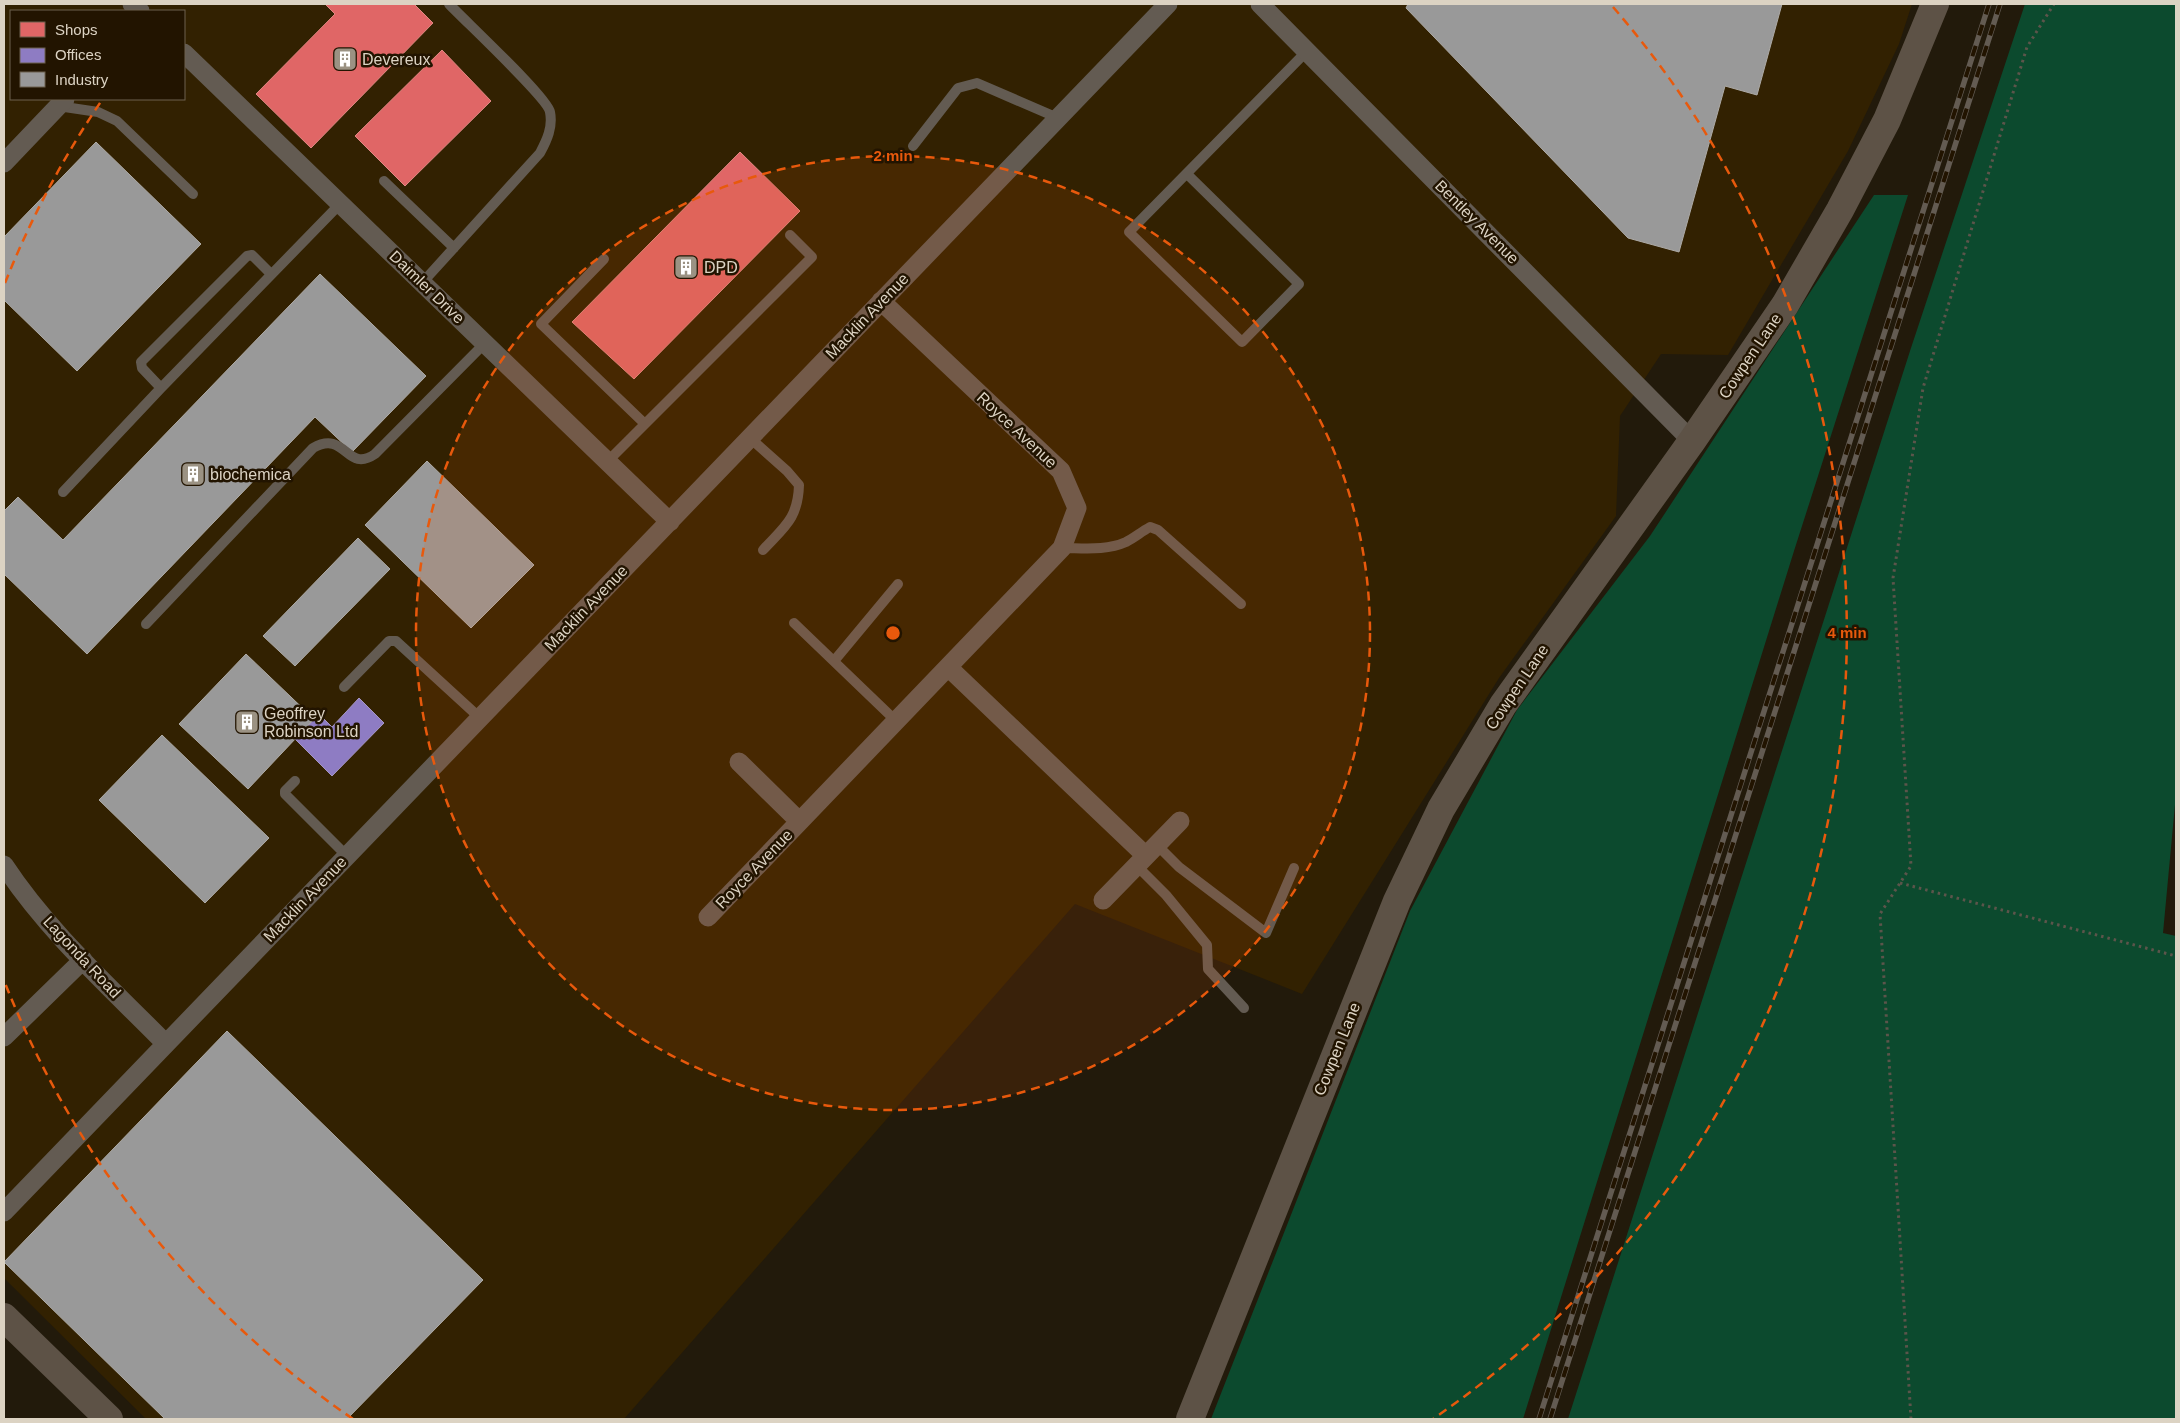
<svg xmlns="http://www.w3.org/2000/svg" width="2180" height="1423" viewBox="0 0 2180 1423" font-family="Helvetica,sans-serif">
<rect width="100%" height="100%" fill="#221a0b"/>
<path fill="#322101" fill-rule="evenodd" d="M4,4h1908l-13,40 -51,107 -120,204 -67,-1 -41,62 -4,100 -117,162 -197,316 -227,-90 -451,515h-478l-142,-141zM11,11h173v88h-173z"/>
<path fill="#0c4a2e" d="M2025,4h151v790l-13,139 13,3v483h-608l342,-1068z
M1874,195h34l-114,356 -271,868h-312l199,-508 107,-201 133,-174z"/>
<path fill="#e06666" stroke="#df8782" d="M325,4h89l19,19 -122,125 -55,-54 79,-80z
M442,50l49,51 -86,85 -50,-50z
M740,152l60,59 -166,168 -62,-57z"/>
<path fill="#8e7cc3" stroke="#a596c3" d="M359,698l25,25 -52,53 -37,-37 24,-25 13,13z"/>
<path fill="#999" stroke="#adaaa6" d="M1408,4h374l-25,91 -32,-9 -46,166 -51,-14 -222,-230z
M96,142l105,102 -124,127 -73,-71v-63z
M320,274l106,102 -74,76 -37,-35 -228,237 -83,-80v-63l14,-14 45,43z
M427,461l107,104 -63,63 -106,-103z
M358,538l32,31 -95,97 -32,-30z
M246,654l68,65 -66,70 -69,-65z
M162,735l107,103 -64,65 -106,-103z
M227,1031l256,249 -136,139h-182l-161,-157z"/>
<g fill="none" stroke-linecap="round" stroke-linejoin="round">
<path stroke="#5c554b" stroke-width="3" stroke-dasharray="2.5 4" stroke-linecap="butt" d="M1900,883l276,73
M1911,1419l-31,-505 31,-48 -18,-288 30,-190 104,-341 27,-43"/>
<path stroke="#635b52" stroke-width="10" d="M58,106l40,6 19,9 76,73
M913,146l45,-58 19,-5 81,35
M1187,174l112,110 -57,58 -113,-110 178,-181
M384,181l70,67
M604,259l-63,65 104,100
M422,283l118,-130c7,-13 13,-26 10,-41 -2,-14 -86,-92 -101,-108
M161,388l-19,-20 -1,-6 106,-106 5,-1 19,19
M750,438l37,33 12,14c-1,34 -15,42 -36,65
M607,462l205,-205 -22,-22
M63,492l98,-104 179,-184
M1062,548c21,0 44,3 64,-6 8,-4 15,-10 24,-15l8,3 83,74
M794,623l102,98
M146,624l167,-176c33,-19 33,26 62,6l110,-111
M834,661l64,-77
M344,687l45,-46h7l84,77
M295,781l-10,10v3l62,62
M1157,845l22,22 87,66 28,-65
M1136,865l30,30 41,50 1,24 36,39"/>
<path stroke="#635b52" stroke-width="19" d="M132,4l8,7
M1260,4l432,437
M184,53l486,469
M4,163l61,-64
M948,667l198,189
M739,762l60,59
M4,865c44,67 106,122 162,179
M1103,900l77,-79
M708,917l354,-369 15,-40 -16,-37 -180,-170
M4,1037l79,-77
M4,1212l1164,-1208"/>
<path stroke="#5d5246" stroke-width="28" d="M4,1317l105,102
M1190,1419l207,-518 44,-92 62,-104 189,-264 93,-136 55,-95 47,-90 48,-116"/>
<g stroke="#635b52" stroke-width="5.5">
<path id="rail" d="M1539,1419l450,-1415
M1550,1419l450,-1415"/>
</g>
<use href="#rail" stroke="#221400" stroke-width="4" stroke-dasharray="11" stroke-linecap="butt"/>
</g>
<circle cx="893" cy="633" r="477" fill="#e8590c" fill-opacity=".12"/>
<g fill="none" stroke="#e8590c" stroke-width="2.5" stroke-dasharray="9 6">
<circle cx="893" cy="633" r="477"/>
<path d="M353 1419A954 954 0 0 1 5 983M5 283A954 954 0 0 1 102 100M1613 7A954 954 0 0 1 1433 1419"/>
</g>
<defs>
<g id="building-square" transform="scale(1.25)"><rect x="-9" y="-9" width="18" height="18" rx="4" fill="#9b9283" stroke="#221400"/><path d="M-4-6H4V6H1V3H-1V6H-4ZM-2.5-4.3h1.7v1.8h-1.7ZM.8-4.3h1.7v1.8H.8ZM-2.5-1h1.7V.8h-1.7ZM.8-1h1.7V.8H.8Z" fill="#fff"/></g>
</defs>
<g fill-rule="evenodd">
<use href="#building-square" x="345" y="59"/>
<use href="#building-square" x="686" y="267"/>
<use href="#building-square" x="193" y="474"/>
<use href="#building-square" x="247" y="722"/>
</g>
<g text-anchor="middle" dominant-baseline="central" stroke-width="5" stroke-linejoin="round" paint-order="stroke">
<g font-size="16" fill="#dcd3c3" stroke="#221400" text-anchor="start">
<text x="362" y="59">Devereux</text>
<text x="704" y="267">DPD</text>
<text x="210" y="474">biochemica</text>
<text x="264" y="713">Geoffrey<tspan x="264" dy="18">Robinson Ltd</tspan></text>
</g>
<g font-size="16" fill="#dcd3c3" stroke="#221400">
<text transform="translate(1477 222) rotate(45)">Bentley Avenue</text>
<text transform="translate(427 287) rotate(44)">Daimler Drive</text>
<text transform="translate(867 316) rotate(-46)">Macklin Avenue</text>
<text transform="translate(1750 356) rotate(-56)">Cowpen Lane</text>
<text transform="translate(1017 430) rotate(43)">Royce Avenue</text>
<text transform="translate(586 608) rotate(-46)">Macklin Avenue</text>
<text transform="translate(1517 687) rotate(-56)">Cowpen Lane</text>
<text transform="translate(754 869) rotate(-46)">Royce Avenue</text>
<text transform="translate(305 899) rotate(-46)">Macklin Avenue</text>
<text transform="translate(82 957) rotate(47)">Lagonda Road</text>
<text transform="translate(1337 1049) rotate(-68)">Cowpen Lane</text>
</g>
</g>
<circle cx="893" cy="633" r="8" fill="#e8590c" stroke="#221400" stroke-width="2.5"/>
<g font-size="15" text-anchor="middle" font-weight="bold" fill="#e8590c" stroke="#221400" stroke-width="5" stroke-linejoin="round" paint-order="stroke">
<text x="893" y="161">2 min</text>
<text x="1847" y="638">4 min</text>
</g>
<rect width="2180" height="1423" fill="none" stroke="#dcd3c3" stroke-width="10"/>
<rect x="10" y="10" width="175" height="90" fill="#221400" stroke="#6c604e"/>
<rect x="20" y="22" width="25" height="15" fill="#e06666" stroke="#6c604e"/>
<text x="55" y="35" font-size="15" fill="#dcd3c3">Shops</text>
<rect x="20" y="48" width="25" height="15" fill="#8e7cc3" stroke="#6c604e"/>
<text x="55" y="60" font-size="15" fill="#dcd3c3">Offices</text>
<rect x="20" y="72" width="25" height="15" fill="#999999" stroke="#6c604e"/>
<text x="55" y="85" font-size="15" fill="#dcd3c3">Industry</text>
</svg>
